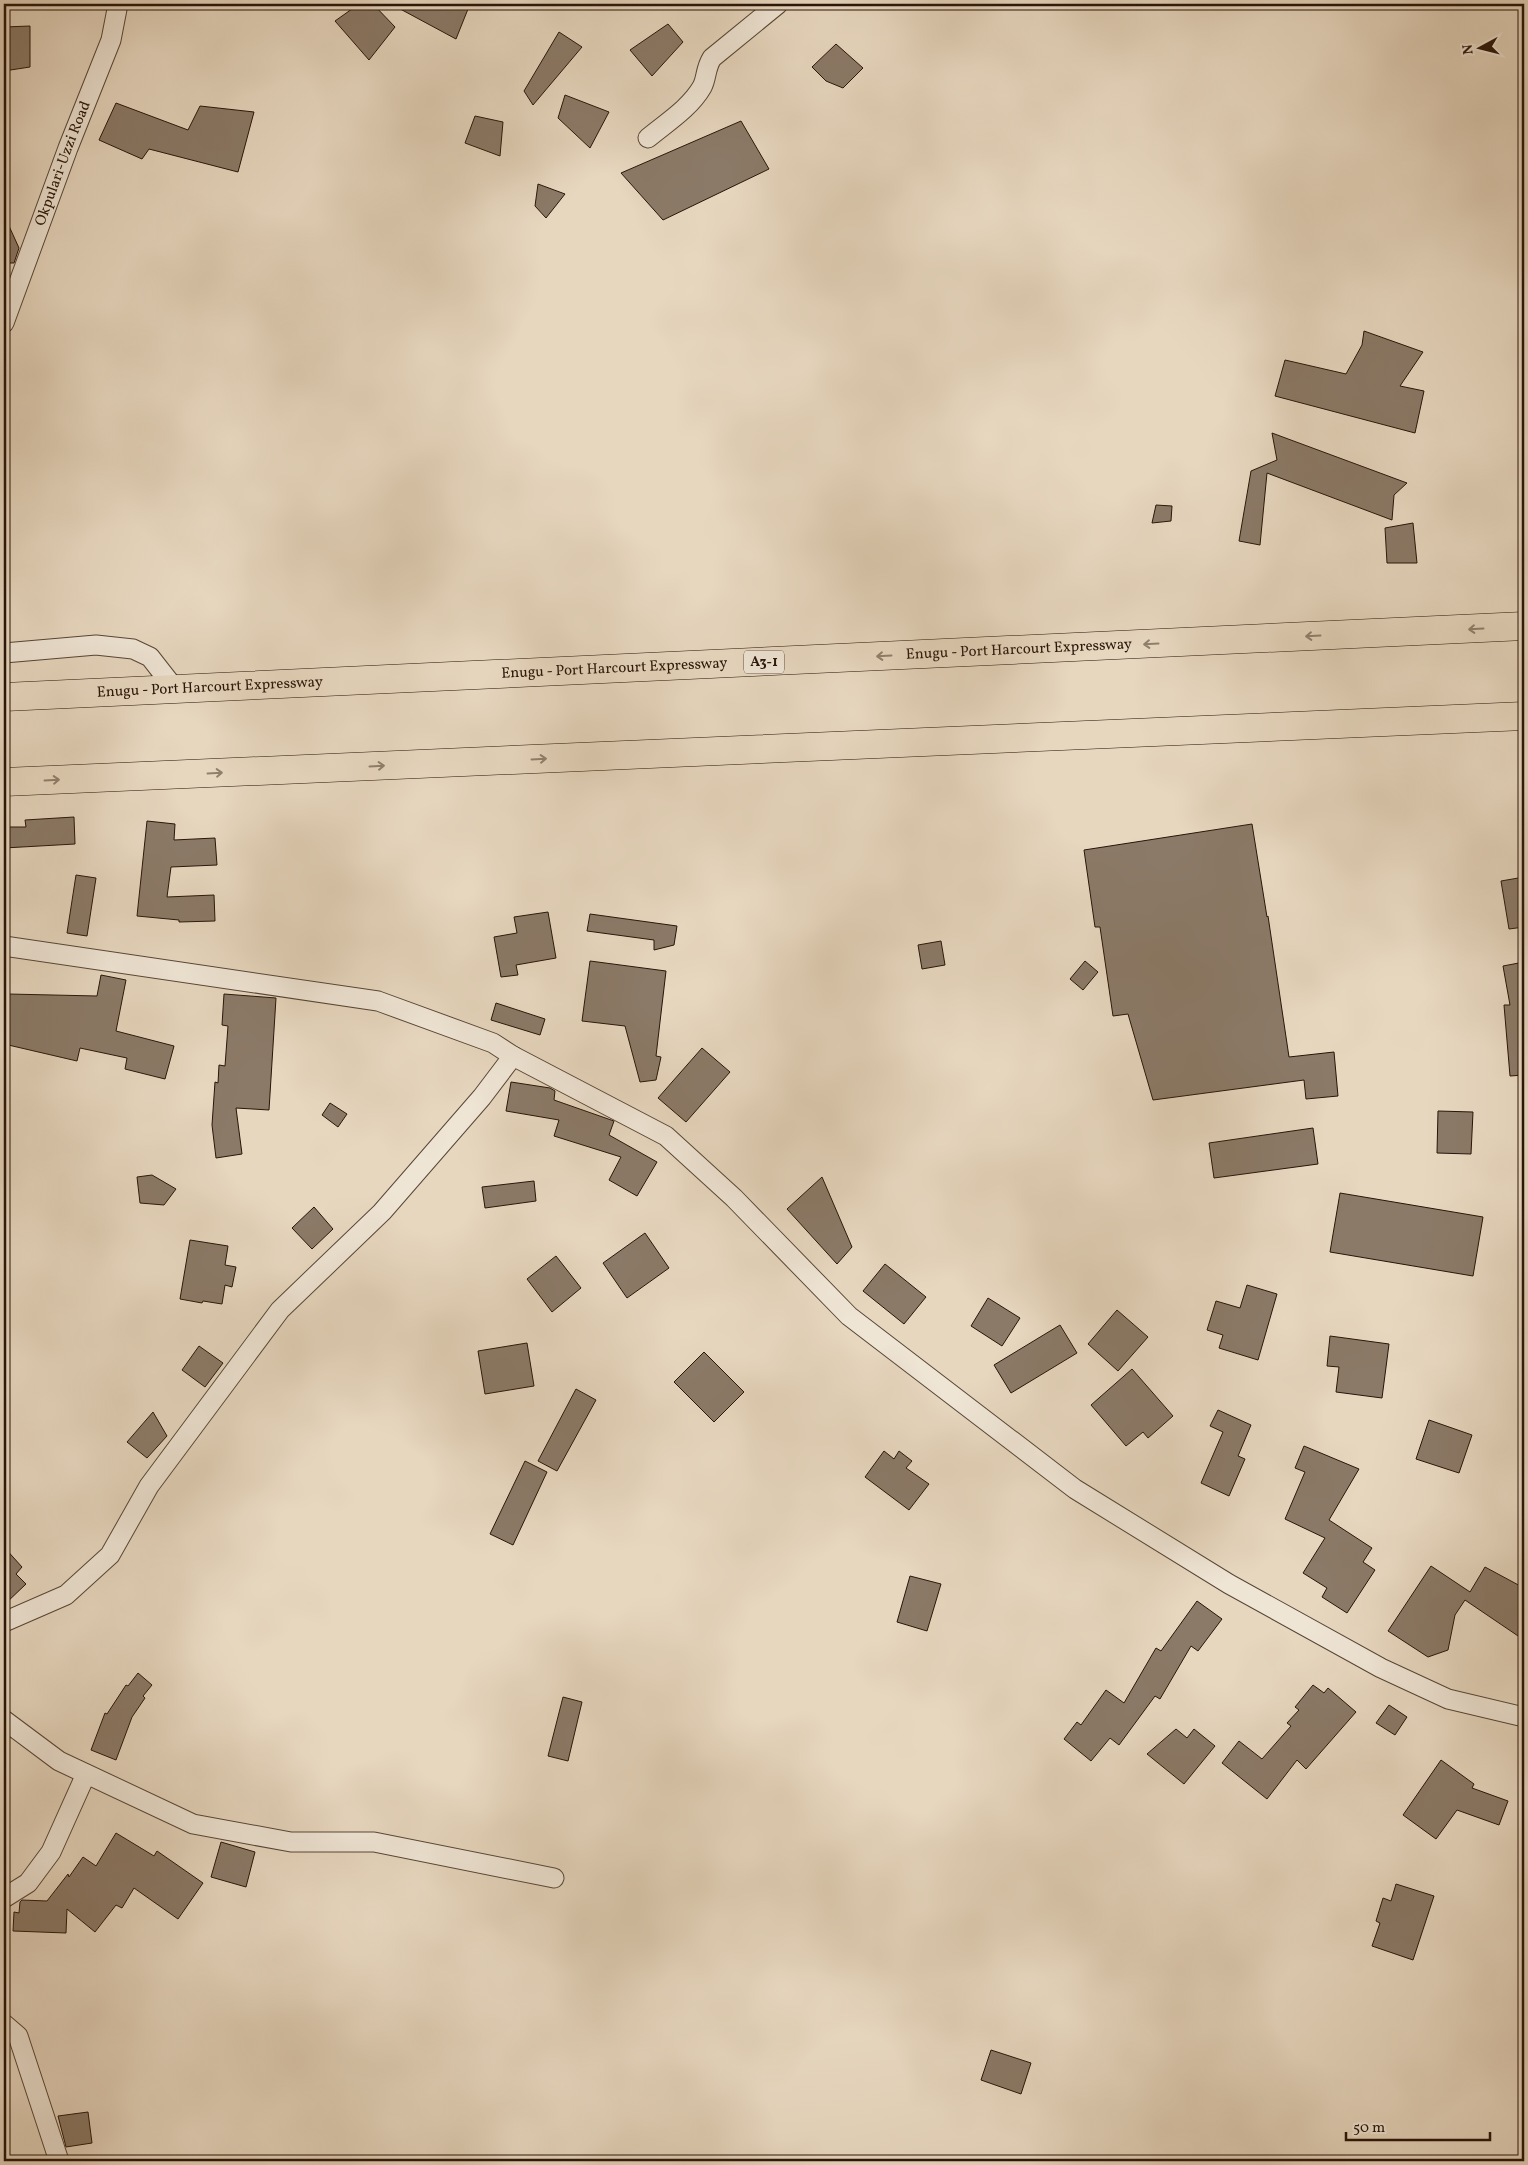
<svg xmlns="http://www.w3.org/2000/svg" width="1528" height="2165" viewBox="0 0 1528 2165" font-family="Vollkorn,serif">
<rect width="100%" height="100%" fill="#e7d7bf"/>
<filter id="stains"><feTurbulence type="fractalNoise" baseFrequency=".004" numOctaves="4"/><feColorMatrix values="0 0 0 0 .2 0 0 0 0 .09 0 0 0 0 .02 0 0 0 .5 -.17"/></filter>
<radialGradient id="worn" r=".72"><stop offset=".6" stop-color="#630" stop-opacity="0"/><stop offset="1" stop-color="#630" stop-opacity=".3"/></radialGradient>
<path fill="#8b7a68" stroke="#281509" d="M359,4h14l22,23 -26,33 -34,-39z
M391,4h79l-14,35z
M668,24l15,18 -31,34 -22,-26z
M30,26v41l-26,4v-44z
M559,32l23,15 -49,58 -9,-14z
M836,44l27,24 -20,20 -17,-7 -14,-14z
M565,95l44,17 -19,36 -32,-30z
M116,103l72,27 12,-24 54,6 -16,60 -89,-23 -7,10 -43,-19z
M475,116l28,6 -3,34 -35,-13z
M741,121l28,48 -106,51 -42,-47z
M538,184l27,10 -19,24 -11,-12z
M4,215l15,33 -5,15h-10z
M1364,331l59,21 -23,34 24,5 -9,42 -140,-37 10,-36 61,14 16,-29z
M1272,433l135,50 -13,12 -2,25 -125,-47 -7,72 -21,-4 12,-70 26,-11z
M1156,505l16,1 -1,15 -19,2z
M1413,523l4,40h-30l-2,-35z
M74,817l1,27 -71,4v-21h22l-1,-7z
M147,821l28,3 -1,16 41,-2 2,27 -46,2 -4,30 47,-2 1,26 -36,1v-2l-42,-4z
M1252,824l15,93 1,-1 21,141 45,-5 4,44 -32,3 -2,-19 -151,20 -25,-86 -15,2 -13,-89h-5l-11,-77z
M76,875l20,3 -9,58 -20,-3z
M1524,877v50l-15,2 -8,-48z
M548,912l8,46 -40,7 2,10 -17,2 -7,-40 23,-4 -3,-16z
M590,914l87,12 -3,19 -20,5v-10l-67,-9z
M941,941l4,24 -23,4 -4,-24z
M590,961l76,10 -10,85 5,1 -5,23 -16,2 -15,-56 -43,-5z
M1085,961l13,11 -15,18 -13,-11z
M1524,962v113l-14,1 -6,-71h6l-7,-39z
M101,975l25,5 -10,51 58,15 -9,33 -40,-10 2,-11 -47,-10 -3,13 -73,-17v-31l4,-19 89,2z
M224,994l52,4 -7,112 -33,-2 6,46 -26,4 -4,-33 3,-43 3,1 1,-18 6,1 3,-40 -6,-1z
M496,1003l49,16 -5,16 -49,-15z
M702,1048l28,24 -44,50 -28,-24z
M511,1082l39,6 5,3 -1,9 60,21 -5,14 48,27 -20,34 -28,-16 12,-23 -67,-21 5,-16 -53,-9z
M330,1103l17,11 -9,13 -16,-12z
M1438,1111l35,1 -2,42 -34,-1z
M1313,1128l5,36 -104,14 -5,-35z
M152,1175l24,14 -12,16 -24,-2 -3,-26z
M822,1177l30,70 -15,17 -50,-55z
M534,1181l2,20 -51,7 -3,-21z
M1340,1193l143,24 -10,59 -143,-24z
M314,1207l19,22 -21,20 -20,-21z
M645,1233l24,35 -42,30 -24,-35z
M190,1240l38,6 -3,19 11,2 -4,20 -7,-2 -3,19 -19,-3 -1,2 -22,-4z
M556,1256l25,32 -29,24 -25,-33z
M885,1264l41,33 -22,27 -41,-33z
M1247,1285l30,9 -19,66 -39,-12 4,-13 -16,-5 9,-29 24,7z
M988,1298l32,20 -18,28 -31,-20z
M1117,1310l31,27 -30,34 -30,-27z
M1060,1325l17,28 -66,40 -17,-28z
M1330,1336l59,8 -7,54 -46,-6 3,-25 -12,-1z
M527,1343l7,43 -49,8 -7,-43z
M199,1346l24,17 -18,24 -23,-17z
M704,1352l40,40 -30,30 -40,-40z
M1132,1369l41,47 -25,22 -5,-6 -17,14 -35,-41z
M576,1389l20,11 -39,71 -19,-10z
M1218,1410l33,15 -13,31 7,3 -16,37 -28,-13 22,-51 -13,-6z
M153,1412l14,24 -20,22 -20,-16z
M1429,1420l43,15 -13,38 -43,-14z
M1304,1446l55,23 -30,51 43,28 -9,14 12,8 -28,43 -25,-16 5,-9 -24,-15 22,-35 -40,-19 20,-47 -10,-4z
M884,1451l10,8 5,-8 13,10 -6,7 23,16 -20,26 -44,-33z
M525,1461l22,11 -34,73 -23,-11z
M4,1547l18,20 -6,7 10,10 -22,21z
M1431,1566l39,26 15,-25 39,21v52l-59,-40 -10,15 -7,35 -20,7 -40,-26z
M910,1576l31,8 -14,47 -30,-9z
M1197,1601l25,18 -24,32 -7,-5 -31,53 -5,-3 -36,49 -9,-7 -19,23 -27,-22 13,-17 4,3 25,-35 18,13 32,-55 5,3z
M138,1673l14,12 -9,11 2,2 -13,19 -16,43 -25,-10 14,-37 2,1 19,-29 2,1z
M1313,1685l11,8 4,-5 28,24 -50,57 -9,-9 -30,39 -45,-36 17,-22 23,18 29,-33 -4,-3 12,-13 -4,-3z
M563,1697l19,5 -14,59 -20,-5z
M1389,1705l18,12 -12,18 -19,-12z
M1176,1729l11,9 7,-9 21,17 -31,38 -37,-30z
M1441,1760l33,24 -2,4 36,13 -9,24 -42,-15 -21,29 -33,-24z
M116,1833l38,23 3,-5 46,32 -25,36 -44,-31 -12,20 -6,-3 -21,27 -28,-23 -1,24 -53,-2 1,-19 5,1 1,-11 2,-2 25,1 21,-27 1,3 14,-20 13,9z
M221,1842l34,10 -9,35 -35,-10z
M1396,1884l38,12 -21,64 -41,-14 8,-23 -4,-2 7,-23 8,3z
M991,2050l40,13 -10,31 -40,-14z
M88,2112l4,31 -26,4 -8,-31z"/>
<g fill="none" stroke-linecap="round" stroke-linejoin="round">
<g stroke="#584636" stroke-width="21">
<g id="street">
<path d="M648,138c18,-15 42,-30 54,-51 5,-9 3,-18 10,-29l66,-54"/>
<path id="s1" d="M4,323l64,-175 43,-108 7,-36"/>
<path d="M4,653l92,-8 37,4 17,8 25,32"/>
<path d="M4,946l374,55 115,42 20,13 153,80 68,62 115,118 226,173 154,95 152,84 67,31 76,18"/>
<path d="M4,1622l62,-27 44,-40 39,-69 131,-176 102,-98 100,-115 31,-41"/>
<path d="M4,1720l55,41 134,63 98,18h83l180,36"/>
<path d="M4,1898l24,-15 23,-31 35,-78"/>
<path d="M4,2024l14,12 41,125"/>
</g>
</g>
<g stroke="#281509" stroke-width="29">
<g id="highway">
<path id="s2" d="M4,697l1520,-71"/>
<path d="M4,782l1520,-66"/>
</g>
</g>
<use href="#street" stroke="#efe5d5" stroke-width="19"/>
<use href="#highway" stroke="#e7d7bf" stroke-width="28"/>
</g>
<defs><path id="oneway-shaft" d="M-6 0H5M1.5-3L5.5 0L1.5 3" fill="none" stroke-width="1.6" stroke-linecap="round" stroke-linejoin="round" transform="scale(1.25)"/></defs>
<g stroke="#91806d">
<use href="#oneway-shaft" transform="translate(1476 629) rotate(177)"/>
<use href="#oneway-shaft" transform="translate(1313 636) rotate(177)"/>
<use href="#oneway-shaft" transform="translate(1151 644) rotate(177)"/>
<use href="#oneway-shaft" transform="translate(884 656) rotate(177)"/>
<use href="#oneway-shaft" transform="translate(539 759) rotate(-3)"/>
<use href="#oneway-shaft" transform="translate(377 766) rotate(-3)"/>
<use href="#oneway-shaft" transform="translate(215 773) rotate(-3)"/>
<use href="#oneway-shaft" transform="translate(52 780) rotate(-3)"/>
</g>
<g text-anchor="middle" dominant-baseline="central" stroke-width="4" stroke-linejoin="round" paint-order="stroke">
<rect fill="#efe5d5" stroke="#645346" stroke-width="1" x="744" y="650.5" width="40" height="23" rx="4"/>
<g font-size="14" font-weight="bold" fill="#281509">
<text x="764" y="662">A3-1</text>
</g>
<g font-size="15" fill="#281509" stroke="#efe5d5">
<text stroke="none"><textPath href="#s1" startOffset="170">Okpulari-Uzzi Road</textPath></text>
<text stroke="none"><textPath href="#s2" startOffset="1016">Enugu - Port Harcourt Expressway</textPath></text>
<text stroke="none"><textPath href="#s2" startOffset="611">Enugu - Port Harcourt Expressway</textPath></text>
<text stroke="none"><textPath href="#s2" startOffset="206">Enugu - Port Harcourt Expressway</textPath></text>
</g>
</g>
<rect width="1528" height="2165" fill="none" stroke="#e7d7bf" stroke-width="20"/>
<rect x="5" y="5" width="1518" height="2155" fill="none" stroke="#281509" stroke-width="2.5"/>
<rect x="10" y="10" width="1508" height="2145" fill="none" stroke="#281509"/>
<g transform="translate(1480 48) rotate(263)" stroke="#efe5d5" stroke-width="4" paint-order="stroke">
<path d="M0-4L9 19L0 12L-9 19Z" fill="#281509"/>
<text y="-8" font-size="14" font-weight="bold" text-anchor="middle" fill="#281509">N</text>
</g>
<path d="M1346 2132v8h144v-8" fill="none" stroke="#281509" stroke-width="2.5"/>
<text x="1353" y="2132" font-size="15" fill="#281509" stroke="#efe5d5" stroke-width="4" paint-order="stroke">50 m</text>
<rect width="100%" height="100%" filter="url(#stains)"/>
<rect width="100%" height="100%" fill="url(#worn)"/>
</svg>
